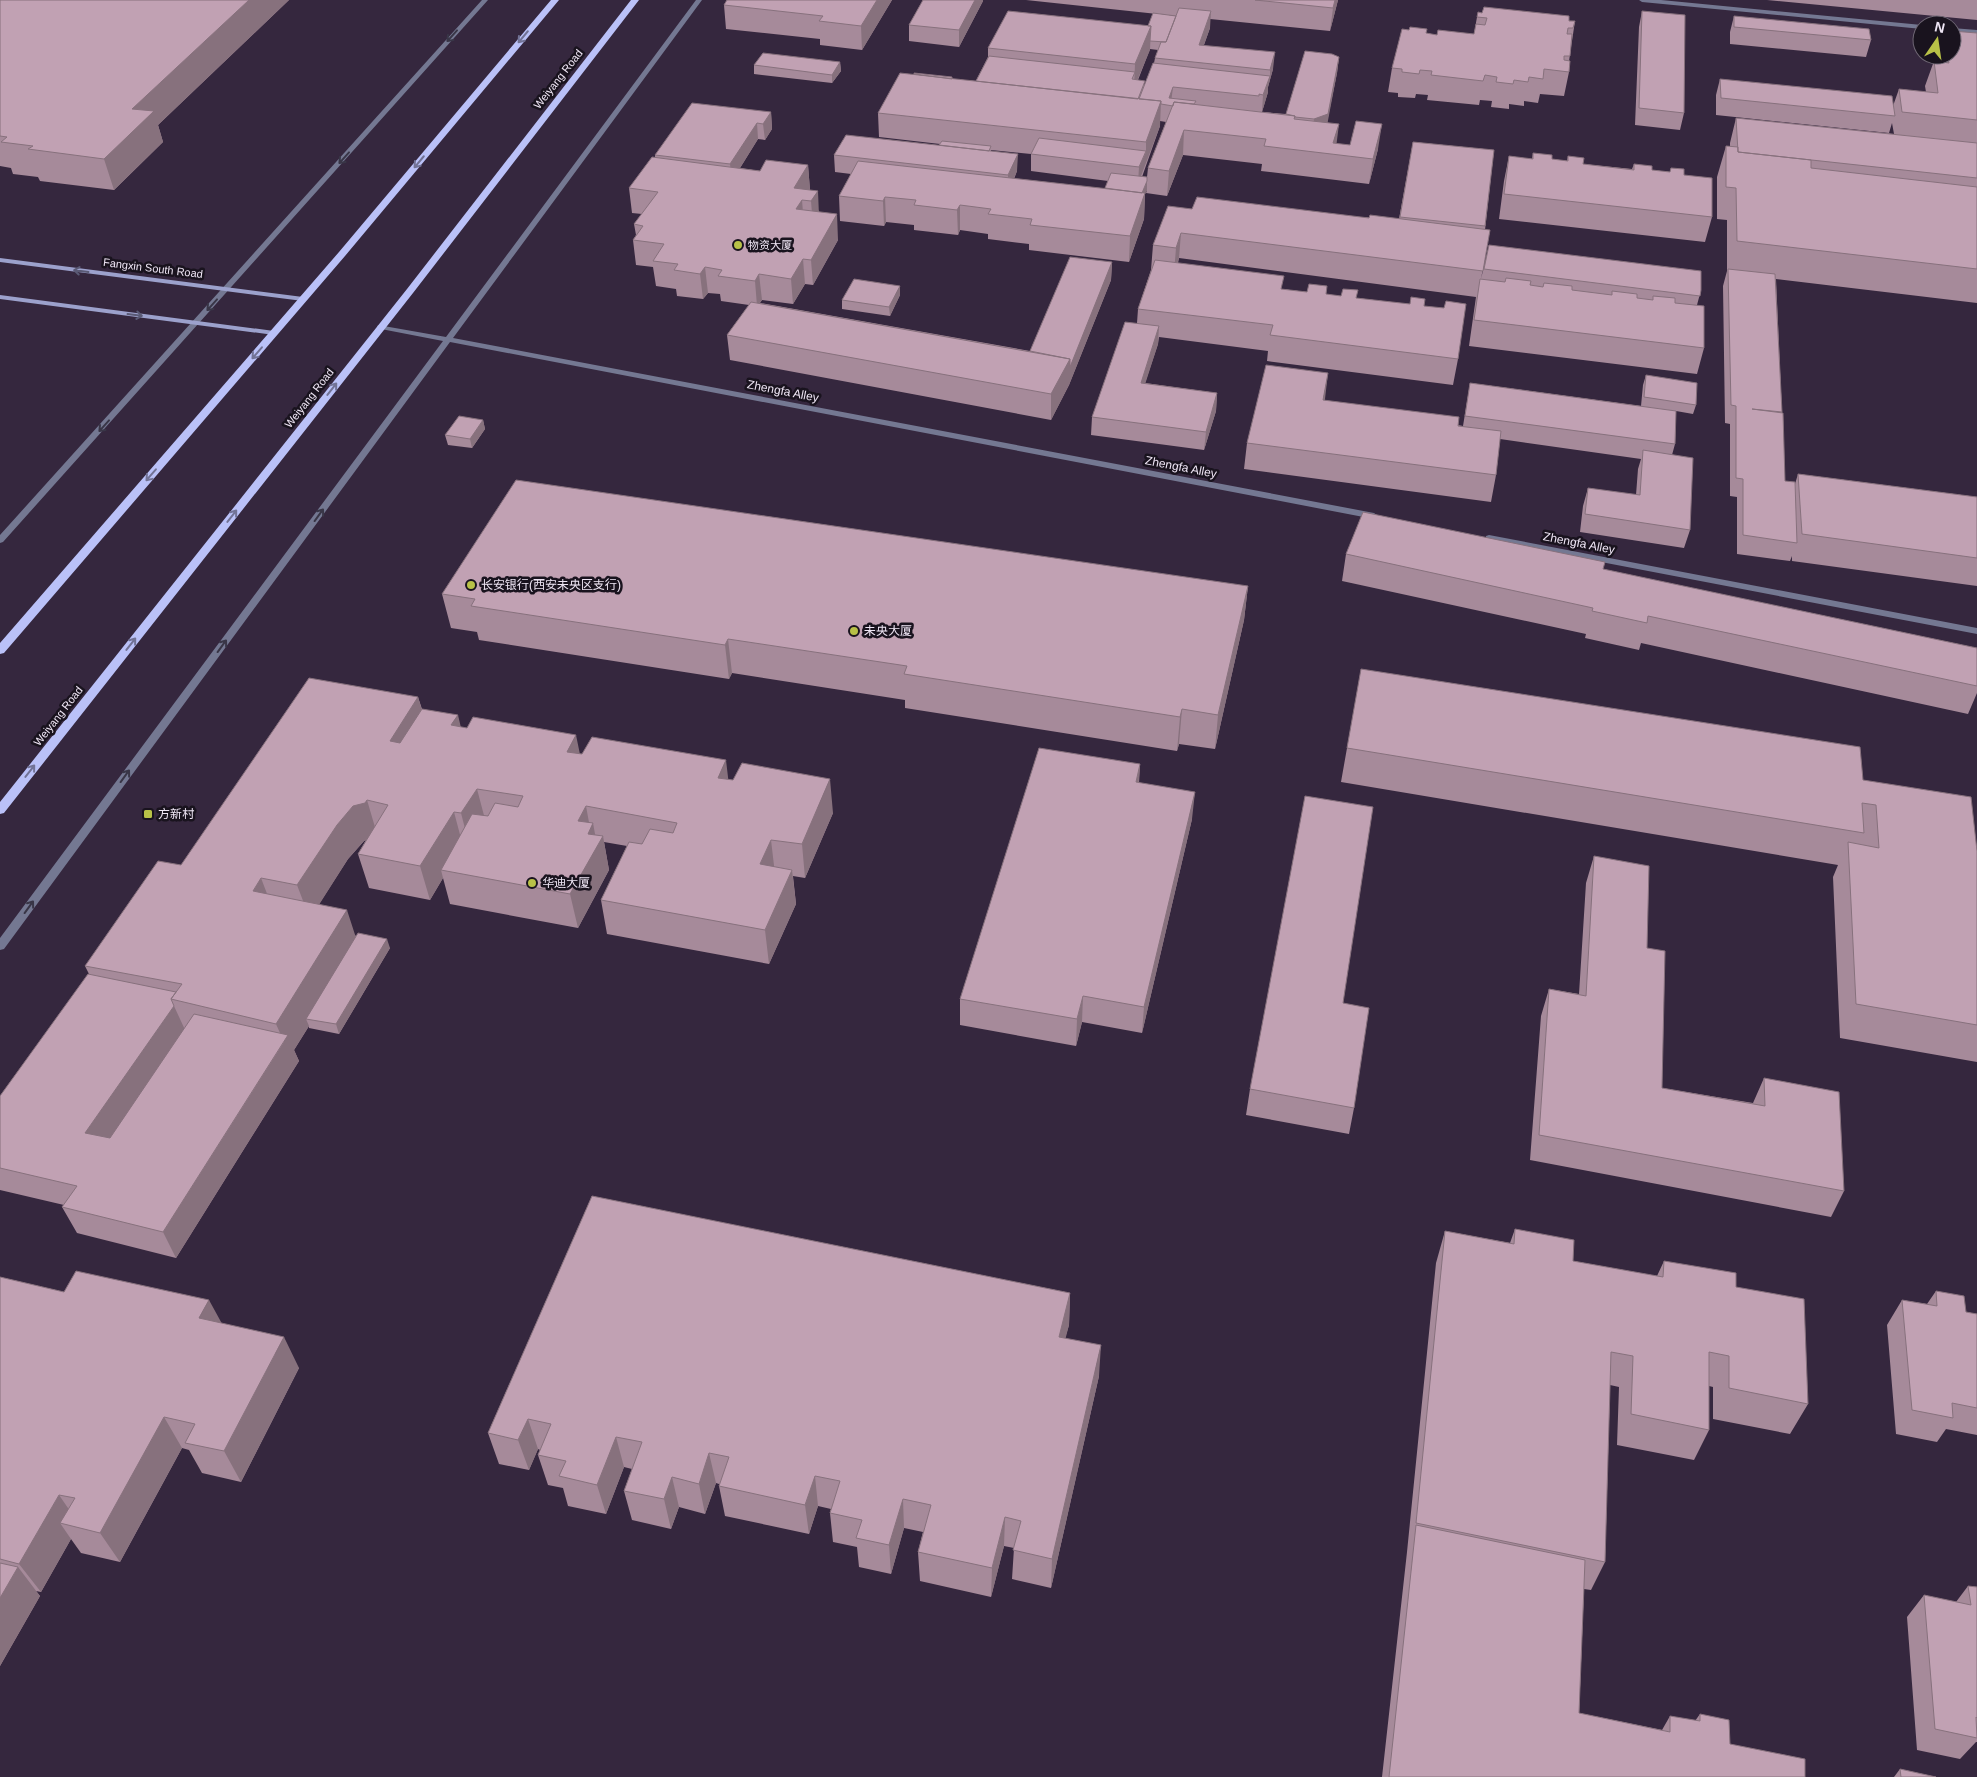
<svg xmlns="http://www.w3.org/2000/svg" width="1977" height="1777" viewBox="0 0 1977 1777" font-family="Arial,'Noto Sans SC',sans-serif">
<rect width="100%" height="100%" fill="#35273e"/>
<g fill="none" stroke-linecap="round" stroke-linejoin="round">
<path fill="#747892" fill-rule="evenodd" d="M482,0h6l-485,542 -3,1v-8z
M696,0h6l-249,338 921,175 4,3 -1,2 -3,1 -924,-177 -446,607 -4,1v-12l443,-597 -62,-12 -4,-2 1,-2 68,12z
M1489,535l488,93v6l-491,-94v-4z"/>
<path fill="#747892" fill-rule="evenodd" d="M1639,0h22l261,25v4l-280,-27z
M1952,28l25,2v4l-25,-2z"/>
<path fill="#9ca1cc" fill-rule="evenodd" d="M0,258l303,39 4,2 -4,2 -303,-39z
M0,295l274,36 4,2 -4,2 -274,-36z"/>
<path fill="#bac1f8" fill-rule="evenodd" d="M551,0h8l-214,256 -341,397 -4,1v-11l339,-391z
M631,0h8l-226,293 -409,520 -4,1v-12l407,-513z"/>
</g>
<path fill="#a68a9a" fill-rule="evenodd" d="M0,0h289l-131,125 5,17 -49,48 -74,-9 -2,-4 -25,-3 -2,-6 -11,-2z
M727,0h165l-30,50 -42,-5v-6l-94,-10 -2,-24z
M923,0h60v1l-24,46 -50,-6v-16z
M1026,0h312l-8,31 -120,-12v9l-6,17 69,24 -5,18v5l-6,20 24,2 53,-57 -2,16 -10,49 9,22 42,5 -9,35 -108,-13 1,-7 -79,-9 -16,41 -21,-3 1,-3 -2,3 -1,26 -15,43 -100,-12v-6l-41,-5v-5l-28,-4 -2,5 -44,-5v-5l-28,-3 -2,4 -44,-5 -1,-25 12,-22 -16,-2 -1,-17 105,-10 1,-1 -61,-7 -1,-24 74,-34 24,2 12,-24v-9l160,-22 28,-10zM1150,49l8,1 -3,8 -1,5 -9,22 -7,-5zM1160,121l6,1 -18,46 -1,9h-5l18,-51zM991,150l40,4v17l77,10 -3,8 -91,-10 3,-8 -26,-20z
M1767,0h210v20z
M1642,11l42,102 -4,17 -45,-5 4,-98z
M1734,16l137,24 -5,17 -136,-13v-12z
M1477,17l98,4 -6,40v11l-5,24 -24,-2 -2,9 -14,-2v5l-15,-2v5l-18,-2 1,-6 -12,-1 -1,5 -52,-5 1,-5 -12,-1 -1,4 -17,-1v-4l-10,-1 4,-24 34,-35 11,2 37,-1z
M1977,33v270l-201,-24 9,202 10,3 3,-10 179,23v89l-185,-25v-5l-2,5 -53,-7v-57l-7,-1v-72l-5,-1 -2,-137 4,-15v-51l-10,-1v-42l9,-31h4v-3l6,-25 158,16 -2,-11 -3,10 -173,-18v-20l4,-16 173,27 6,-17 27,3 -1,-6 9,-25 2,1 -1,-7h17z
M840,62l1,9 -9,12 -78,-9v-9z
M771,112l1,17 -7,11 -7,-1 -18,29 20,3 48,-6 2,25 9,22 19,28 -25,45 -8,-1 -12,20 -31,-4 -2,3 270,48 82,-89 -1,18 -42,105 -18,35 -321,-60 -3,-25 22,-30 -28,-4 -1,-7 -12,-1 -5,6 -26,-3 -1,-7 -20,-3 -3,-19 -17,-2 -3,-25 3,-5 -2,-11 8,-10 -10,-1 -3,-25 26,-31v-2z
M1413,142l81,8 -9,80h5l-9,49 8,-34 212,45 -4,15 7,43 -7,26 -228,-28 7,-49 -297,-39 -1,5 104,26 142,17 34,53 -5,26 -186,-24 1,-10 -109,-14 -1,7 -13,39 72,10 -1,18 -12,39 -113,-15 1,-18 45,-94 1,-14 13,-39 2,-25 39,-36 207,10z
M1533,153l19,6 15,2 1,-5 15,8 49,5 2,-5 18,6 18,2 1,-4 13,7 28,42 -7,25 -206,-23 5,-38 5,-25 23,3z
M900,295l-10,21 -48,-7v-9z
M1646,375l50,30 -3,9 -17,-3 -1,33 -3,11 18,75 -6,18 -104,-16 3,-26 5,-18 48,7 2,-26 3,-10 -141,-20 -4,36 -5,27 -247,-33 3,-26 77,-42 139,25 7,-43 171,23 2,-21z
M483,420l2,9 -13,19 -24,-3 -3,-10z
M1346,554l257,15 374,79v45l-9,21 -327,-71 -2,7 -54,-12 1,-4 -244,-53z
M1248,586l-4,34 -29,129 -36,-5 -2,7 -272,-43v-8l-173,-27 -3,6 -250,-39 -2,-8 -26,-4 -9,-34z
M418,697l4,12 39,18 119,27 148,25 105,34 -28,65 -12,-2 3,28 -27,60 -162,-30 -6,-34 26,-54 -23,-4 5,28 -31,58 -128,-24 -7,-26 -13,22 -61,-12 -11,-34 8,-14 -2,1 -16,18 -29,45 37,32 34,12 -51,86 -30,-6v-2l-15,24 5,11 -123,197 -99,-25 -15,-26 2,-2 -64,-15v-94l89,-122 -4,-8 96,-101z
M1347,748l516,32 114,71v211l-137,-24 -7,-161 5,-12 -497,-83z
M1140,764l-1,19 53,36 -50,214 -60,-11 -6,24 -116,-21v-26z
M1594,856l53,92 15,140 91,15 11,-25 80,113 -13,26 -301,-57 11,-144 8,-27 30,5 7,-111z
M1343,1003l11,105 -5,26 -103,-19 4,-26z
M592,1196l478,97 -1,32 -4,13 34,38 -48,212 -39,-9 2,-31 -10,-2 -13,51 -71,-16 -2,-29 5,-20 -19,-4 -13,46 -32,-7 -2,-20 -24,-5 -3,-29 1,-4 -13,-3 -9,28 -84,-18 -6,-30v-2l-3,-1 -11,31 -26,-7 -8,22 -39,-9 -8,-29 8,-22 -8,-2 -18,47 -38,-8 -5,-18 -15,-3 -10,-30 2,-5 -2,-1 -9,21 -30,-6 -11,-31z
M1515,1229l58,32 84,15 7,-15 72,26 72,117 -18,30 -77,-15v-32l-4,-1v44l-15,30 -77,-15 2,-58 -9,-2 -5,177 -14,28 -7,-1 -5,124 83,17 8,-14 25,5 5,-7 30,30 75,33h-423l25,-225 29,-289 9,-32 65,12z
M0,1277l64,15 157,31 78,45 -58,114 -39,-9 -13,-23 -7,-2 -62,114 -39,-9 -10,-14 -30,53 -5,-1 4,5 -40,70z
M1936,1291l30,21 11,2v121l-31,-6 -9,13 -41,-8 -9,-109 15,-25 25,4z
M1968,1586l9,1v155h-1l-16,17 -43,-9 -10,-133 17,-22 32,7z
M1900,1769l36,8h-42z"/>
<path fill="#87717d" d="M249,0h40l-131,125 5,17 -49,48 -10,-31 28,-50z
M877,0h15l-30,50 -1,-24z
M975,0h8v1l-24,46v-17z
M1335,0h3l-8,31 3,-23z
M1211,11l-1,17 -12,33 1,-16z
M1151,26l-1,24 -16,38 1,-24z
M1275,52l-2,17 -5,18v5l-6,20 1,-17 7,-19v-6z
M1339,57l-2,16 -11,58 -14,5 2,-17z
M840,62l1,9 -9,12v-8z
M1173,87l-2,16 -2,-5z
M1161,101l-1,25 -22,58 1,-17 7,-15v-10z
M771,112l1,17 -7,11 -2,-16z
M757,123l1,16 -26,42 -2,-17z
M1339,124l-3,24 -3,-5z
M1382,124l-4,25 -9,35 4,-25z
M1184,130l-1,25 -16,41 2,-25z
M1018,154l-1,17 -9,21v-17z
M808,165l2,25 -8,10 2,25 -6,9 -4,-46z
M1147,181v9l-5,11v-8z
M818,191l1,25 -6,10 -2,-25z
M1145,193l-1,26 -15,43 1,-26z
M885,197l1,25 -2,4 -1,-25z
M960,205v25l-2,5 -1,-25z
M837,214l1,26 -25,45 -2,-25z
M1181,233l-2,25 -5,15 2,-25z
M803,259l2,25 -12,20 -2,-25z
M1112,262l-1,18 -42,105 -18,35v-26z
M705,267l3,26 -5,6 -3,-25z
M759,274l3,26 -5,6 -2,-25z
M900,286v9l-10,21 -1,-9z
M1159,326l-1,18 -18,56 1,-17z
M1328,373l-3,26 -6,27 4,-26z
M1217,393l-1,18 -12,39 2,-18z
M483,420l2,9 -13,19 -2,-9z
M1248,586l-4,34 -29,129 3,-34z
M728,639l4,34 -3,6 -4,-34z
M418,697l10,34 -28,44 -10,-34z
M1182,709l-3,35 -2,7 3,-34z
M458,715l8,34 -15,-24z
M576,735l7,34 -16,-17z
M726,760l4,34 -12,-16z
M1140,764l-2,27 -2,-9z
M830,779l3,34 -28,65 -3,-34z
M477,789l9,34 -16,25 -9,-35z
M1195,792l-3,27 -50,214 2,-26z
M367,800l10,34 -2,3 -11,4 -16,18 -38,60 -13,-34 40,-60 16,-19z
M586,806l4,22 3,-5 4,22 6,-9 6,34 -31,58 -8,-34 8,-73z
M454,812l9,34 -22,24 2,8 -13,22 -10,-34z
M771,840l4,34 -15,-10z
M792,870l4,34 -27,60 -4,-34z
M261,878l13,34 -21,-21z
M347,910l11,34 -52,75 3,7 -15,24 5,11 -123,197 -13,-26 121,-190 -8,-18z
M387,939l3,9 -51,86 -3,-10z
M1083,996l-1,26 -6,24 1,-27z
M174,1006l12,26 -87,127 -14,-26z
M1070,1293l-1,32 -11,43 1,-31z
M209,1300l17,31 -27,-13z
M284,1337l15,31 -58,114 -17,-31z
M1101,1345l-2,31 -48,212 1,-29z
M164,1417l18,31 -62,114 -20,-29z
M528,1419l10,30 -9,21 -11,-30z
M616,1437l8,30 -18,47 -9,-29z
M709,1453l7,30 -11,31 -6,-30z
M815,1476l3,30 -9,28 -4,-29z
M672,1477l7,30 -8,22 -7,-30z
M59,1495l20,29 -19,-1 11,16 -30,53 -22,-28z
M903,1499l1,29 -13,46 -2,-29z
M1005,1517l-1,29 -13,51 1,-29z
M18,1567l22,29 -40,70v-68z"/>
<path fill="#c1a1b3" stroke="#87717d" d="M0,0h249l-117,109 22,2 -50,48 -76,-10 5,-3 -32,-4 6,-5 -7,-1z
M727,0h150l-16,26 -42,-5 4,-5 -99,-11z
M923,0h52l-16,30 -50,-5z
M1255,0h80l-2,8z
M1484,7l85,9v5h6l-2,7h-5l-1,6h5l-2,22h-6v4l6,1 -1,11 -25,-3 -1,10 -14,-2 -1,5 -14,-2 -1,4 -17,-2 1,-5 -12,-2 -2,6 -52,-6 1,-4 -12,-1 -1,4 -17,-2v-3l-10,-1 10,-39 7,1 1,-3 17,2 -1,4 11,2 1,-5 36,4 2,-10 9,1 2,-7 -10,-1 1,-5 4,1z
M1179,8l32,3 -12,34 76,7 -5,18 -115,-12 6,-16h5z
M1008,11l143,15 -16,38 -147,-16z
M1642,11l43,4 -1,98 -45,-5z
M1153,13l23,3 -10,26 -16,-1 1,-15h-3z
M1734,16l135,13 2,11 -137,-13z
M1952,31l25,2v87l-75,-8 -3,-23 39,4 -4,-32 15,2 -2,-8h5z
M1305,51l27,3 7,3 -11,57 -14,5 -19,-2v-1l-9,-2z
M763,53l77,9 -8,13 -78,-10z
M989,56l146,16 -3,7 13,2 -7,18 -162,-18z
M1153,63l117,13 -7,19 -4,-1v2l-86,-9 -4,11 27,3 -2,3 -20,-2 -1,4 -12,-2v-3l-22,-2z
M900,73l261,28 -15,41 -268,-29z
M914,73l38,4v2l-38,-5z
M1720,79l172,17 3,20 -174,-18z
M1174,102l121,14 -1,3 45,5 -6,19 17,2 6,-24 26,3 -9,35 -109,-13 2,-7 -82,-9 -15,41 -21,-3z
M692,103l79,9 -8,12 -6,-1 -27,41 -75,-9z
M1736,118l241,25v35l-239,-26z
M846,135l172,19 -10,21 -174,-20z
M1039,138l107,13 -7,16 -108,-13z
M942,141l49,5 -2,5 -50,-6z
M1413,142l81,8 -9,76 -85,-9z
M1726,146l12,1v5l73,8v8l166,19v82l-240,-28 -1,-53 -10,-1z
M1533,153l19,2v4l16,2v-5l16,2 -1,6 51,6v-6l18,2v4l18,2 1,-4 13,1v6l28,3v39l-208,-23 5,-38 24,3z
M652,157l108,14 6,-11 42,5 -14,23 24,3 -7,10 -9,-1 -6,9 41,5 -26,46 -8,-1 -12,20 -32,-5 -4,7 -37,-5 4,-6 -17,-3 -5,7 -26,-4 4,-6 -25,-3 11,-17 -31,-4 10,-14 -9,-2 24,-32 -29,-4z
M858,161l287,32 -15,43 -100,-11 2,-6 -44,-5 3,-5 -31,-4 -3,5 -43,-5 2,-5 -31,-3 -2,4 -44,-5z
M1111,173l36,4v4l-5,12 -37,-5z
M1197,197l172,21 1,-3 120,15 -7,41 -302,-38 -5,15 -23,-3 15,-39 24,3z
M1489,245l212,26v19l-1,6 -216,-27z
M1070,257l42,5 -42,105v-8l-40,-8z
M1155,260l129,16 -3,13 26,3 2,-8 18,2 -1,8 15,2 2,-7 15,1 -2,8 54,6 1,-7 14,2 -1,7 20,2 2,-7 20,3 -8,55 -188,-24 3,-10 -135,-16z
M1728,269l47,5 7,138 -30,-3 31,4 2,68 10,1 2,61 -54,-8v-56l-7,-1v-72l-5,-1z
M1506,278l25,3 -1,4 13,2 1,-4 28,3v4l40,5v-4l25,3v4l16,2v-4l22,2v5l29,3v42l-230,-28 6,-41 25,3z
M854,279l46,7 -11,21 -47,-7z
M751,302l319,57 -19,35 -324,-59z
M1125,322l34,4 -18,57 76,10 -11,39 -114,-15z
M1266,365l62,8 -5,27 136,17 -1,9 43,5 -5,44 -249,-32z
M1646,375l51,8 -1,22 -52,-8z
M1470,383l206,28 -1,33 -210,-28z
M459,416l24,4 -13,19 -25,-4z
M1643,450l50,8 -3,72 -105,-16 3,-26 52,7z
M1798,474l179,23v61l-175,-24z
M516,480l732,106 -30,129 -36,-6 -2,8 -276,-43 3,-8 -179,-27 -3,6 -254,-39 4,-7 -33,-5z
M1363,512l242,50 -2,7 374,79v38l-329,-70 -1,7 -55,-12 1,-3 -247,-54z
M1361,669l499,78 3,33 108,17 6,54v174l-121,-21 -8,-162 31,6 -3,-43 -14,-2 2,30 -517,-85z
M309,678l109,19 -28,44 10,2 22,-34 36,6 -7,10 16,3 6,-11 103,18 -9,17 15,2 10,-17 134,23 -8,18 15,2 9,-17 88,16 -28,65 -31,-4 -11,24 32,6 -27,60 -164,-30 28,-58 13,2 8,-15 23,4 4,-10 -91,-17 -8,15 15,2 -5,11 15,2 -33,58 -129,-24 31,-56 16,2 7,-13 23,4 5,-11 -46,-7 -16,24 -7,-1 -34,54 -62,-12 30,-49 -21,-5 -2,3 -12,3 -16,19 -40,60 -36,-7 -8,13 94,19 -71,114 -105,-25 11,-15 -97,-18 73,-105 23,4z
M1039,748l101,16 -4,18 59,10 -51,215 -61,-11 -6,23 -117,-20z
M1305,796l68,11 -30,196 26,5 -15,100 -104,-19z
M1594,856l55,10 -2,82 18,3 -3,137 103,18 -1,-28 75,14 5,99 -305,-56 10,-146 37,7z
M358,933l29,6 -51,85 -30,-5z
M88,974l88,18 -5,7 3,7 -89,127 25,5 84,-124 94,21 -125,197 -101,-25 15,-21 -77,-18v-72z
M592,1196l478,97 -11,44 42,8 -49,214 -39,-9 8,-29 -16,-4 -13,51 -74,-16 13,-47 -28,-6 -14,46 -33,-7 6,-18 -32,-7 10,-32 -25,-5 -10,29 -86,-19 10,-29 -20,-4 -10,31 -27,-7 -8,22 -40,-8 18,-49 -26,-5 -19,48 -38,-9 7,-15 -28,-6 13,-31 -23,-5 -10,21 -30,-7z
M1515,1229l59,11 -1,21 90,16 1,-16 72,12v14l68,12 4,105 -79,-16v-32l-20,-4v78l-78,-16 2,-58 -22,-4 -6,210 -189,-39 29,-292 69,13z
M76,1271l133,29 -10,18 85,19 -60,114 -39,-8 10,-19 -31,-7 -64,116 -40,-10 15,-25 -16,-3 -40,69 -19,-5v-282l64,15z
M1936,1291l28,5 2,16 11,2v94l-25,-5 1,15 -41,-8 -10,-110 35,6z
M1416,1525l169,35 -6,153 91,19v-16l30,5v-7l29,6 1,24 75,15v18h-416z
M0,1563l18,4 -18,31z
M1968,1586l9,1v131l-1,-1 1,21 -42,-9 -11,-134 47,10z
M1900,1769l36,8h-35z"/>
<defs><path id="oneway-shaft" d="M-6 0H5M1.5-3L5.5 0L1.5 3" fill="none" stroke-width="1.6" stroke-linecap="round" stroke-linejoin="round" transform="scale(1.25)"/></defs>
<g stroke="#393647">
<use href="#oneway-shaft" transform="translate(452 36) rotate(132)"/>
<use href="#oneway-shaft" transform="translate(344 158) rotate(132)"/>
<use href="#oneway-shaft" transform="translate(212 305) rotate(132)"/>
<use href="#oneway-shaft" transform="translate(104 426) rotate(132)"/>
<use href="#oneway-shaft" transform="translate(319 515) rotate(-54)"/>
<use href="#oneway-shaft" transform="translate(222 646) rotate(-54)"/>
<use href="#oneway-shaft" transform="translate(125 776) rotate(-54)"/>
<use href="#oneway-shaft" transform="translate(29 907) rotate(-54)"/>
</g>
<g stroke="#727396">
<use href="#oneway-shaft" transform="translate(523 37) rotate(130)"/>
<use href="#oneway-shaft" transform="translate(419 162) rotate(130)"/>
<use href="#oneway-shaft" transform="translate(257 353) rotate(131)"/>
<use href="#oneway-shaft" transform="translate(332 389) rotate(-52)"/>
<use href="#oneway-shaft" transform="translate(151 475) rotate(131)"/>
<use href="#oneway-shaft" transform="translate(232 516) rotate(-52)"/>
<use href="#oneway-shaft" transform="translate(131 644) rotate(-52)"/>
<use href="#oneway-shaft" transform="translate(30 771) rotate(-52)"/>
</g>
<g stroke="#5a5a75">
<use href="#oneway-shaft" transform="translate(81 271) rotate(-173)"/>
<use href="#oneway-shaft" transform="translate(135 315) rotate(7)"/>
</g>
<g fill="#b8c147" stroke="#19131e" stroke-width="2">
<circle cx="738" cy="245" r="5"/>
<circle cx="471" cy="585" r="5"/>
<circle cx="854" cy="631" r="5"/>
<rect x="143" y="809" width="10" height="10" rx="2.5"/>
<circle cx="532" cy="883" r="5"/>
</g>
<g text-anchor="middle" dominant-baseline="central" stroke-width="5" stroke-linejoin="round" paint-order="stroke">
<g font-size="11" fill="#efe6f5" stroke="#19131e">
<text transform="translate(558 79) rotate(-52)">Weiyang Road</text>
<text transform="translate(153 268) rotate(7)">Fangxin South Road</text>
<text transform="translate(309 398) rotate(-52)">Weiyang Road</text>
<text transform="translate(58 716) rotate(-52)">Weiyang Road</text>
</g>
<g font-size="11" fill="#efe6f5" stroke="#19131e" text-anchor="start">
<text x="748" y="245">物资大厦</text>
</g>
<g font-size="12" fill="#efe6f5" stroke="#19131e">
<text transform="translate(783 391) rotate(11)">Zhengfa Alley</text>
<text transform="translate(1181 467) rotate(11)">Zhengfa Alley</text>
<text transform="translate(1579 543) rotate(11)">Zhengfa Alley</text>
</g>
<g font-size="12" fill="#efe6f5" stroke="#19131e" text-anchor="start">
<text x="481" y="585">长安银行(西安未央区支行)</text>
<text x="864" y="631">未央大厦</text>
<text x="158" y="814">方新村</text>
<text x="542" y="883">华迪大厦</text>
</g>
</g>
<g transform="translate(1937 40) rotate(13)"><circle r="24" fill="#19131e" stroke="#6f6774"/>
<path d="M0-4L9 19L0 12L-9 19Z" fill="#b8c147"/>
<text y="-8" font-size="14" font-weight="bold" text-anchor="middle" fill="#efe6f5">N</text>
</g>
</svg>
